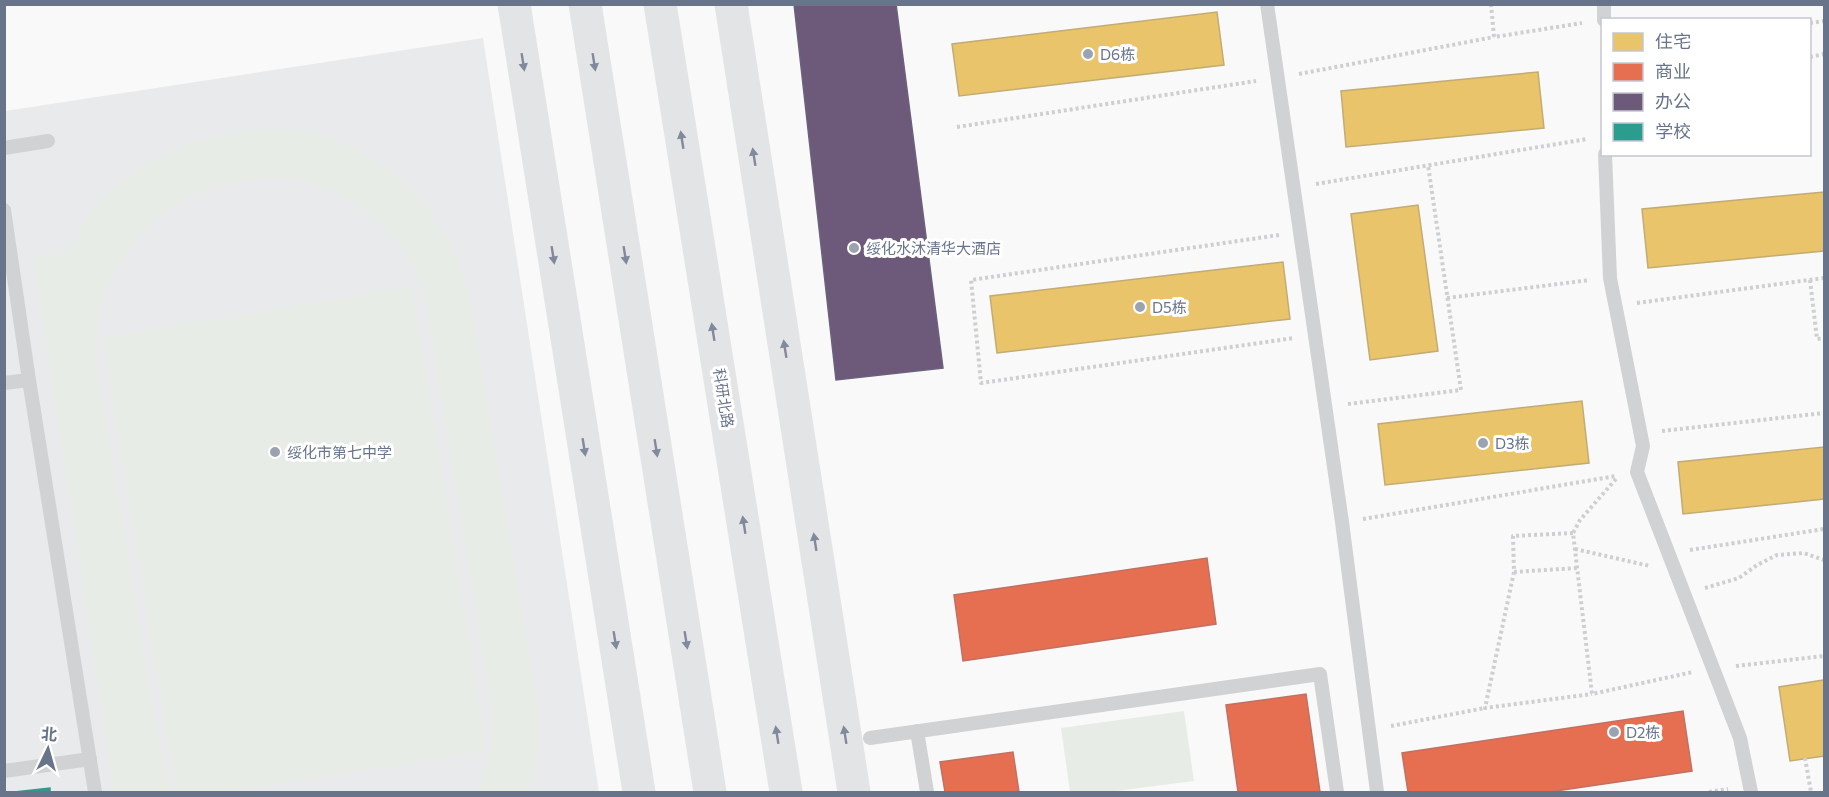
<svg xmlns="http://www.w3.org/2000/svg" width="1829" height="797" viewBox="0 0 1829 797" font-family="Commissioner,'Noto Sans SC',sans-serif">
<rect width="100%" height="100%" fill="#f9f9f9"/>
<path fill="#e9eaeb" d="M483,38l116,754h-594v-681z"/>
<path fill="#e8ece7" d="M250,130c18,0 37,-1 55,2 69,12 124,64 152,126 5,11 8,24 12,35l69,417c2,29 1,55 -9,82h-50l12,-44 -1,-51 -65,-399c-50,-163 -266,-156 -321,-1 -8,24 -8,52 -6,77l61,368 13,50h-58l-81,-536 39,-7c3,-8 7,-17 12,-25 33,-56 104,-86 166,-94z
M412,287l75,464 -264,41h-47l-74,-455z
M1184,711l10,70 -85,11h-39l-9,-64z"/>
<path fill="#e9c46a" stroke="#c2ac74" stroke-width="1.5" d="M1217,12l7,53 -265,31 -7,-52z
M1538,72l6,56 -198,19 -5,-56z
M1824,192v59l-176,17 -6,-59z
M1418,205l20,146 -68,9 -19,-146z
M1283,262l7,57 -293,34 -7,-57z
M1582,401l7,62 -204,22 -7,-61z
M1824,447v52l-141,15 -5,-52z
M1824,680v76l-34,5 -11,-74z"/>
<path fill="#e76f51" stroke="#c17062" stroke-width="1.5" d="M1207,558l9,66 -253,37 -9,-66z
M1306,694l14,98h-82l-12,-87z
M1683,711l9,60 -143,21h-141l-6,-39z
M1013,752l6,40h-74l-5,-30z"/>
<path fill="#6d597a" stroke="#6c617f" stroke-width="1.5" d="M794,4h102l47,364 -107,12z"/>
<path fill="#2a9d8f" stroke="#3d918e" stroke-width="1.5" d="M50,788v4h-36z"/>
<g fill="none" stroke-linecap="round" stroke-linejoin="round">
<path stroke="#cecfd0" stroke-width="4" stroke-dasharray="3 3" stroke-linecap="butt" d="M1491,4l3,33 88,-14
M1810,23l14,-2
M1810,57l14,-3
M1299,74l195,-37
M957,127l299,-46
M1316,184l271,-45
M1279,235l-308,45 10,103 313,-45
M1810,280l7,59 7,-1
M1447,298l143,-18
M1637,303l187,-25
M1348,404l113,-14 -33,-225
M1662,431l162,-18
M1616,479l-36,41 -7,13 19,161 101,-22
M1363,519l253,-43
M1573,533l-60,3 1,36 63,-4
M1575,549l75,17
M1690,550l134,-21
M1514,572l-29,136 107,-14
M1705,588l34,-10 18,-13 20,-10 27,-2 20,7
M1736,666l88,-10
M1391,726l94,-18
M1805,758l6,34
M1709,792l19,-3"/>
<path stroke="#d1d2d4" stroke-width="14" d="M1267,4l75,518 35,270
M1604,4v16
M4,148l44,-7
M1605,154l5,124 33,168 -6,26 103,266 11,54
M4,210l25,170 66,412
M4,383l25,-3
M917,731l10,61
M870,738l450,-64 17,118
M4,771l86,-12"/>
<path stroke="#e3e4e5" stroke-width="33" d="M514,4l125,788
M585,4l125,788
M660,4l126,788
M731,4l123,788"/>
</g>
<defs><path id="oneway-solid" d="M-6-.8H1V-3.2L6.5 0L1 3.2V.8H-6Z" transform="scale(1.5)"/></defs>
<g fill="#818a9c">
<use href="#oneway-solid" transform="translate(523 62) rotate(81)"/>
<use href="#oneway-solid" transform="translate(594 62) rotate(81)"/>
<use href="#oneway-solid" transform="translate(682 140) rotate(-99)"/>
<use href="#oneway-solid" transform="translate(754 157) rotate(-99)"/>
<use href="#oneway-solid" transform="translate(553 255) rotate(81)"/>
<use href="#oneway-solid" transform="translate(625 255) rotate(81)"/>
<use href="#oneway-solid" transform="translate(713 332) rotate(-99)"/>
<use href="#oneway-solid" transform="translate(785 349) rotate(-99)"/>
<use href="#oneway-solid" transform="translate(584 447) rotate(81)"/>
<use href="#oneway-solid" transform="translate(656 448) rotate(81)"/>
<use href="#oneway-solid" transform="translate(744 525) rotate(-99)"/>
<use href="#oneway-solid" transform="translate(815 542) rotate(-99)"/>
<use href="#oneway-solid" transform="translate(615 640) rotate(81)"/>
<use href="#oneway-solid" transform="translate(686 640) rotate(81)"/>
<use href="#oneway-solid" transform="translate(777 735) rotate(-99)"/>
<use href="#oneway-solid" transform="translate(845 735) rotate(-99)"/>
</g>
<g fill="#9ba3b1" stroke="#fff" stroke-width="2">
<circle cx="1088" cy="54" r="6"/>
<circle cx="854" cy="248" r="6"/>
<circle cx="1140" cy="307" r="6"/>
<circle cx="1483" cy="443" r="6"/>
<circle cx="275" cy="452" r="6"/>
<circle cx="1614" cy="732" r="6"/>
</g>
<g text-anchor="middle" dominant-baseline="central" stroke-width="6" stroke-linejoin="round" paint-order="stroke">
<g font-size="15" fill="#68748a" stroke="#fff" text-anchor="start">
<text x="1100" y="54">D6栋</text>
<text x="866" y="248">绥化水沐清华大酒店</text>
<text x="1152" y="307">D5栋</text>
<text x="1495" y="443">D3栋</text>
<text x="287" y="452">绥化市第七中学</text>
<text x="1626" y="732">D2栋</text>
</g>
<g font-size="15" fill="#68748a" stroke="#fff">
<text transform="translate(724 398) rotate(81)">科研北路</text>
</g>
</g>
<rect width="1829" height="797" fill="none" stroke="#68748a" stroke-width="12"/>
<rect x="1601" y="18" width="210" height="138" fill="#ffffff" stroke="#c3c7d0" stroke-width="1.5"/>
<rect x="1613" y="33" width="30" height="18" fill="#e9c46a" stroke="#c3c7d0" stroke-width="1.5"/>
<text x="1655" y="48" font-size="18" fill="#68748a">住宅</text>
<rect x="1613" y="63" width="30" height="18" fill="#e76f51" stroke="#c3c7d0" stroke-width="1.5"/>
<text x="1655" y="78" font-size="18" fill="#68748a">商业</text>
<rect x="1613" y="93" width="30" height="18" fill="#6d597a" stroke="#c3c7d0" stroke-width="1.5"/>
<text x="1655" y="108" font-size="18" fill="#68748a">办公</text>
<rect x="1613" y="123" width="30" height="18" fill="#2a9d8f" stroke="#c3c7d0" stroke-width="1.5"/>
<text x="1655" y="138" font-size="18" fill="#68748a">学校</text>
<g transform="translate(48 749) rotate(5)" stroke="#ffffff" stroke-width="4.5" paint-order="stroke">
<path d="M0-4.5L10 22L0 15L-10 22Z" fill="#68748a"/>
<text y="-9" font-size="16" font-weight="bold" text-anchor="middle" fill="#68748a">北</text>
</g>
</svg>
